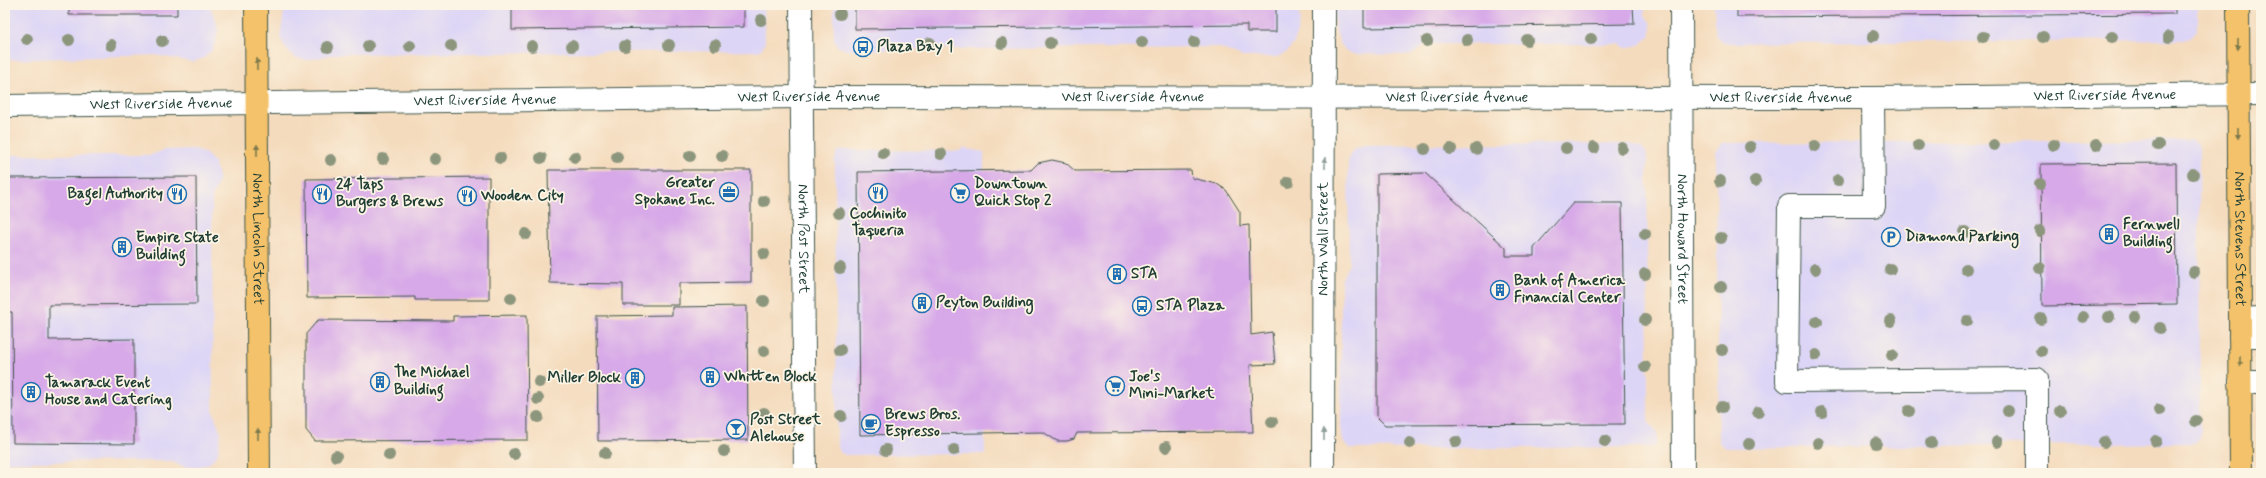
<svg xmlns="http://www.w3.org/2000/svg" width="2266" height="478" viewBox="0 0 2266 478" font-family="Mynerve,sans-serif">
<rect width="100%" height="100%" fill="#fcf5e5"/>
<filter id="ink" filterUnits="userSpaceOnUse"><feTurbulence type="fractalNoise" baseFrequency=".025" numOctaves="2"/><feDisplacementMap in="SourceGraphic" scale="8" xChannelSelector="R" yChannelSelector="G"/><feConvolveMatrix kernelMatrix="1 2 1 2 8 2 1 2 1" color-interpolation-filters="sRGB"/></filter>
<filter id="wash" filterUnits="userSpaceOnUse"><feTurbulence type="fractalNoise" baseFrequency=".012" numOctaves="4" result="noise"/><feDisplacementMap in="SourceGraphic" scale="16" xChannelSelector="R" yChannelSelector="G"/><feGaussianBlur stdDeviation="0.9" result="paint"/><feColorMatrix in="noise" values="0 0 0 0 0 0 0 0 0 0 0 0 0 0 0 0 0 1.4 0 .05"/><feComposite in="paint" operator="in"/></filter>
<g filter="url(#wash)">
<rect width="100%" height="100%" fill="#f4dbbd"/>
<path fill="#ddd5f6" d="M5,5h205l8,24 -2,12 -4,9 -8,8 -11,4 -38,-7 -150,5z
M285,5h479l1,37 -2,5 -4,4 -423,3 -29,6 -12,-2 -10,-10 -5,-11z
M834,5h463l3,16 -6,22 -7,9 -9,5h-36l-24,-10 -372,3 -9,-4 -3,-7z
M1334,5h311v10l6,9v6l-3,8 -9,7 -13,3 -7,-4h-193l-14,11 -59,-1 -7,-3 -6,-8 -5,-15z
M1714,5h484v15l-1,9 -5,7 -8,4 -456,3 -7,-2 -5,-5z
M2190,140l8,4 1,5 1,285 -2,6 -4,3 -465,5 -6,-1 -4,-5 -3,-292 7,-7z
M1631,144l10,3 5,5 1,7 1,259 1,5 8,9v11l-3,4 -302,2 -5,-3 -4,-5 -2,-9v-151l8,-18 -1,-100 2,-9 6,-6 8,-3z
M964,148l20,4 1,302 -140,1 -6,-3 -2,-5 -2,-288 2,-7 6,-2 117,1z
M194,149l10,3 10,10 4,12v8l-6,16 1,214 8,21 -3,20 -8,10 -12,4h-13l-15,-6 -165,1v-307h146l13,-5z"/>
<g id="blocks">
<path fill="#d7a9e8" d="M50,5h127v10h-108v-8z
M512,5h232v22l-232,3z
M855,5h421v27h-29v-7l-392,4z
M1364,5h269l1,19 -270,4z
M1737,5h438v9l-438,3z
M1052,160l14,3 9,8 116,-1 1,8 25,6 9,6 14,22v14l9,-1 2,110 21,-3 3,32 -25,1 3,67 -176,1 -3,6 -7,2h-10l-14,-9 -183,3 -2,-263 173,-2 7,-7z
M2176,163l1,141 -135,2 -1,-142z
M548,170h203v112l-72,1v22h-56v-21l-73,-1z
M1425,173l81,75v8h28v-8l39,-45h49l3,221 -240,1 -8,-8v-243z
M196,177l1,127 -148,1v35l85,-1v105l-121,-1 -1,-131h-7v-134z
M489,177v123h-74v-3l-108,1 -1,-119z
M747,306l1,134 -150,1 -1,-125 75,-1v-8z
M527,315l1,125 -213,1 -9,-11v-96l12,-14 135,1v-5z"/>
</g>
</g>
<g filter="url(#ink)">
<use href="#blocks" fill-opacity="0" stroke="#3f5549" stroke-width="1"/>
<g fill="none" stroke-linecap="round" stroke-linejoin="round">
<g stroke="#3f5549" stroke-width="24">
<g id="minor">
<path id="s1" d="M801,5l4,468"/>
<path id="s2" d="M1681,5l2,468"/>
<path d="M1873,98l1,108h-85l-2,175 250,-2v94"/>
<path id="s3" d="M5,106l797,-9 1071,1 388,-4"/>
<path d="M2240,319l21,-1"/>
<path d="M2240,336h21"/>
<path d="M2240,382h21"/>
<path id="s4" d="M1323,473l1,-468"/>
</g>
</g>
<g stroke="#3f5549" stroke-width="24">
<g id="major">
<path id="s5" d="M256,5l3,468"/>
<path id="s6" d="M2238,5l3,468"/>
</g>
</g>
<use href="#minor" stroke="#fff" stroke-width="22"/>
<use href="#major" stroke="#f3c26a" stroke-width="22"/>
</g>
<g fill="#8c967d">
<circle cx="840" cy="14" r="6"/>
<circle cx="761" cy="20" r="6"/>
<circle cx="1873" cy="36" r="6"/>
<circle cx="1983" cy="37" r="6"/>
<circle cx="2043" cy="37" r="6"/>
<circle cx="2112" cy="37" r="6"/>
<circle cx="2169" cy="37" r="6"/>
<circle cx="27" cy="39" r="6"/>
<circle cx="1591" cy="39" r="6"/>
<circle cx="69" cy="40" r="6"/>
<circle cx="1467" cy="40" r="6"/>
<circle cx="1527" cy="40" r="6"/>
<circle cx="162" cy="41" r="6"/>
<circle cx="1427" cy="41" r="6"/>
<circle cx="1142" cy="42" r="6"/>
<circle cx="1194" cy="42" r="6"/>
<circle cx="930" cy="43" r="6"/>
<circle cx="1002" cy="43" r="6"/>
<circle cx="1050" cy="43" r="6"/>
<circle cx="111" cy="45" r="6"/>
<circle cx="669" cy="45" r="6"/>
<circle cx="715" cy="45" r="6"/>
<circle cx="368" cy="46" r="6"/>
<circle cx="410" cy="46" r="6"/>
<circle cx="451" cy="46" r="6"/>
<circle cx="532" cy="46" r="6"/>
<circle cx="572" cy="46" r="6"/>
<circle cx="625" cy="46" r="6"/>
<circle cx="328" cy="47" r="6"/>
<circle cx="1918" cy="145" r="6"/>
<circle cx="1994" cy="145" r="6"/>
<circle cx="2054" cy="145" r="6"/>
<circle cx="2096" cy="145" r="6"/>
<circle cx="2158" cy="145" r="6"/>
<circle cx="1815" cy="146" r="6"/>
<circle cx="1750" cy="147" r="6"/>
<circle cx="1566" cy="148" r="6"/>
<circle cx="1594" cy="148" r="6"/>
<circle cx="1622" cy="148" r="6"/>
<circle cx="1425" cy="149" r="6"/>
<circle cx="1451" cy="149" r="6"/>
<circle cx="1476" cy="149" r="6"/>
<circle cx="883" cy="153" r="6"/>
<circle cx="941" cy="154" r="6"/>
<circle cx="690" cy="156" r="6"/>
<circle cx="722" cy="156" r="6"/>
<circle cx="575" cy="157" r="6"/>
<circle cx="617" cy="157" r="6"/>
<circle cx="500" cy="158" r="6"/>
<circle cx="541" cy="158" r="6"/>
<circle cx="383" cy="159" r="6"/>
<circle cx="435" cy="159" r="6"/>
<circle cx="331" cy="160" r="6"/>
<circle cx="2193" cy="174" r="6"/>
<circle cx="1838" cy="180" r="6"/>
<circle cx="1720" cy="181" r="6"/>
<circle cx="1755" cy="181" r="6"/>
<circle cx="1288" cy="182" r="6"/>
<circle cx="2040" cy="184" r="6"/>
<circle cx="764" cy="201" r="6"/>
<circle cx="839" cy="213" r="6"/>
<circle cx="2040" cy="231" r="6"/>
<circle cx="1965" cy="232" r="6"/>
<circle cx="526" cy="234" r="6"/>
<circle cx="1645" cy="234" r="6"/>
<circle cx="1721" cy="238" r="6"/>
<circle cx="764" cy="254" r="6"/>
<circle cx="840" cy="268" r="6"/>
<circle cx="2040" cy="268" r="6"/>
<circle cx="1815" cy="269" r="6"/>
<circle cx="1890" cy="269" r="6"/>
<circle cx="1966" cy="269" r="6"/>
<circle cx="2194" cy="272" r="6"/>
<circle cx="1645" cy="274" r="6"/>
<circle cx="1721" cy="287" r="6"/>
<circle cx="511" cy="298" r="6"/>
<circle cx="764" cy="301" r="6"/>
<circle cx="2083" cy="317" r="6"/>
<circle cx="2109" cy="317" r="6"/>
<circle cx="2135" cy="317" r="6"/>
<circle cx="2041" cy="319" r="6"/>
<circle cx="1645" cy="320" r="6"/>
<circle cx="1891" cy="321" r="6"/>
<circle cx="1967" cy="321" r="6"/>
<circle cx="1817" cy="322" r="6"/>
<circle cx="2160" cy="328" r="6"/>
<circle cx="840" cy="350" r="6"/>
<circle cx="1722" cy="350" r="6"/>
<circle cx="764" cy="351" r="6"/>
<circle cx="2041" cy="351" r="6"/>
<circle cx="1816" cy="355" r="6"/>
<circle cx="1892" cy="355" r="6"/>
<circle cx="1645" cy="367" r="6"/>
<circle cx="539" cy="382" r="6"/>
<circle cx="538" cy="399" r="6"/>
<circle cx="1722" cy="407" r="6"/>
<circle cx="2159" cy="410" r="6"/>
<circle cx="1909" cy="411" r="6"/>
<circle cx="2008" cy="411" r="6"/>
<circle cx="2060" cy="411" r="6"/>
<circle cx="1758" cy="412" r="6"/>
<circle cx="1822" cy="412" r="6"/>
<circle cx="764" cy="413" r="6"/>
<circle cx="841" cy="416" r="6"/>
<circle cx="538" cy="417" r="6"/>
<circle cx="2196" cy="421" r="6"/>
<circle cx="1272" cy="422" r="6"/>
<circle cx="1605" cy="441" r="6"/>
<circle cx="2156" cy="441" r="6"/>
<circle cx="1456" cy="442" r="6"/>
<circle cx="1997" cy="442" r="6"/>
<circle cx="2104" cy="442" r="6"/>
<circle cx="1410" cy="443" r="6"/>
<circle cx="1818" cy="443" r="6"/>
<circle cx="1876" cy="443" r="6"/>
<circle cx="1931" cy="443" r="6"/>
<circle cx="1749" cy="444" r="6"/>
<circle cx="1166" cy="447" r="6"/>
<circle cx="886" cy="450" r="6"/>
<circle cx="954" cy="450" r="6"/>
<circle cx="724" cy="451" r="6"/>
<circle cx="605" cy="453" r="6"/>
<circle cx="514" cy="454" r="6"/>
<circle cx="389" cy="455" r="6"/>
<circle cx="336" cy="456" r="6"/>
</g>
<defs><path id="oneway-solid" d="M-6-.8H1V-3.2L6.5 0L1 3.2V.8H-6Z"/></defs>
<g fill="#7e794c">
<use href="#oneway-solid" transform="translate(2238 44) rotate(90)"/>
<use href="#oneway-solid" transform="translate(257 64) rotate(-90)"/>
<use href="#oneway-solid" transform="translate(2238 133) rotate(90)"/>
<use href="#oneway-solid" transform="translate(257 150) rotate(-90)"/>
<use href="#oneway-solid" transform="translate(2240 361) rotate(90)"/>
<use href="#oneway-solid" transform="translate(258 434) rotate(-90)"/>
</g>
<g fill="#8f9e9a">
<use href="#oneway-solid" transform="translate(1325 163) rotate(-90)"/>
<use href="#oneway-solid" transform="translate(1324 434) rotate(-90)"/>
</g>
</g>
<defs>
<g id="bus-ring" transform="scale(1)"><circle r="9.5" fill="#fcf5e5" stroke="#1f6fb2" stroke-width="1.5"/><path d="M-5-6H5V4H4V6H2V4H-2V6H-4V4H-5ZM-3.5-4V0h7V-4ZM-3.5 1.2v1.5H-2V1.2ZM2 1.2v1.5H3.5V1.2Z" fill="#1f6fb2"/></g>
<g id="office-ring" transform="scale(1)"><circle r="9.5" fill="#fcf5e5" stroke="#1f6fb2" stroke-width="1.5"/><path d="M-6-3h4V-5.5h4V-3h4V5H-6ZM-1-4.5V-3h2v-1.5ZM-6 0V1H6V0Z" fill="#1f6fb2"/></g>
<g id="restaurant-ring" transform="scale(1)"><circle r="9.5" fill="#fcf5e5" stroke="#1f6fb2" stroke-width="1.5"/><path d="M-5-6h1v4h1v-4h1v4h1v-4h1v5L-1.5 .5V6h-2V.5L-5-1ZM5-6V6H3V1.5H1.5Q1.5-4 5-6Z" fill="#1f6fb2"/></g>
<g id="supermarket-ring" transform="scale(1)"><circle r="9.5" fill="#fcf5e5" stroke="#1f6fb2" stroke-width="1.5"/><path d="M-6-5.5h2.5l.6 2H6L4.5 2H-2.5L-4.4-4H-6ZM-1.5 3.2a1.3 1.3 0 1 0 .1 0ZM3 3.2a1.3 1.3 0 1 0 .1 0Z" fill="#1f6fb2"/></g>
<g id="building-ring" transform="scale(1)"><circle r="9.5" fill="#fcf5e5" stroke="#1f6fb2" stroke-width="1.5"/><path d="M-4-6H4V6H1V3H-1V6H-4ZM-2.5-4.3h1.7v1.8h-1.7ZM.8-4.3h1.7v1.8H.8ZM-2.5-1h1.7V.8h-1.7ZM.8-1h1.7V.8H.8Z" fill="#1f6fb2"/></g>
<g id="parking-ring" transform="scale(1)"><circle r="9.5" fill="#fcf5e5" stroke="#1f6fb2" stroke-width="1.5"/><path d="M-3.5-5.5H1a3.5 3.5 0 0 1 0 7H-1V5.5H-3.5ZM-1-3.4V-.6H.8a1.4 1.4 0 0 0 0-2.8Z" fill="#1f6fb2"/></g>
<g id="cafe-ring" transform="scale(1)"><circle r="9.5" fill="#fcf5e5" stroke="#1f6fb2" stroke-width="1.5"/><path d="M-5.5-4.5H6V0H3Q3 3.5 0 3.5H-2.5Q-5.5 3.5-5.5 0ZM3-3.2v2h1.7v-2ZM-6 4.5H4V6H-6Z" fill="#1f6fb2"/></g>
<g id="bar-ring" transform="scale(1)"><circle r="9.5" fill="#fcf5e5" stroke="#1f6fb2" stroke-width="1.5"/><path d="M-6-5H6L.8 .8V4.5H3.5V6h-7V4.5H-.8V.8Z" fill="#1f6fb2"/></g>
</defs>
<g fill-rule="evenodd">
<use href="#bus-ring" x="863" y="47"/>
<use href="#office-ring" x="729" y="192"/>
<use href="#restaurant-ring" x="878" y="193"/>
<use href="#supermarket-ring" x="960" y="193"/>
<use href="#restaurant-ring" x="177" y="194"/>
<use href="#restaurant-ring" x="322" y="194"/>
<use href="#restaurant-ring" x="467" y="196"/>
<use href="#building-ring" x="2109" y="234"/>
<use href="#parking-ring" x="1891" y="237"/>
<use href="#building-ring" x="122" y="247"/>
<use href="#building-ring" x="1117" y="274"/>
<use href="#building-ring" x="1500" y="290"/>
<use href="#building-ring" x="922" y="303"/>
<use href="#bus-ring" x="1142" y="306"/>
<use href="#building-ring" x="710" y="377"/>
<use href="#building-ring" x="635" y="378"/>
<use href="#building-ring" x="380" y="382"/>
<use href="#supermarket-ring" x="1115" y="386"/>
<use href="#building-ring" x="31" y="392"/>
<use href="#cafe-ring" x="871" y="424"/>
<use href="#bar-ring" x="736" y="429"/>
</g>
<g text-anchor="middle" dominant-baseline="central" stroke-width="3.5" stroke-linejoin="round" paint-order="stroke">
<g font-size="15" font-weight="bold" fill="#1f3d34" stroke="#fcf5e5" text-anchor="start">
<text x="877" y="47">Plaza Bay 1</text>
<text x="715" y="183" text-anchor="end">Greater<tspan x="715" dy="17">Spokane Inc.</tspan></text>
<text x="974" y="184">Downtown<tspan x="974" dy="17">Quick Stop 2</tspan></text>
<text x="336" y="185">24 Taps<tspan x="336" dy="17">Burgers &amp; Brews</tspan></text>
<text x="163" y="194" text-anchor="end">Bagel Authority</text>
<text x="481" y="196">Wooden City</text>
<text x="878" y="214" text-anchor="middle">Cochinito<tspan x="878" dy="17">Taqueria</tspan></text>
<text x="2123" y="225">Fernwell<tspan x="2123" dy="17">Building</tspan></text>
<text x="1905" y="237">Diamond Parking</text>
<text x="136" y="238">Empire State<tspan x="136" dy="17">Building</tspan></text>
<text x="1131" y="274">STA</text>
<text x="1514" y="281">Bank of America<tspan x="1514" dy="17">Financial Center</tspan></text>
<text x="936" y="303">Peyton Building</text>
<text x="1156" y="306">STA Plaza</text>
<text x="394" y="373">The Michael<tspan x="394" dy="17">Building</tspan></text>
<text x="724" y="377">Whitten Block</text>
<text x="1129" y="377">Joe's<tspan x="1129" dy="17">Mini-Market</tspan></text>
<text x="621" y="378" text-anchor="end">Miller Block</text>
<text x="45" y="383">Tamarack Event<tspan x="45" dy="17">House and Catering</tspan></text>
<text x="885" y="415">Brews Bros.<tspan x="885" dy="17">Espresso</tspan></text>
<text x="750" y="420">Post Street<tspan x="750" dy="17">Alehouse</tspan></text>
</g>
<g font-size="15" fill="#1f3d34" stroke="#fcf5e5">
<text stroke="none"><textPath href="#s3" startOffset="2100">West Riverside Avenue</textPath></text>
<text stroke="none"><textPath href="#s3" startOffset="804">West Riverside Avenue</textPath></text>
<text stroke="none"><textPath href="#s3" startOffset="1128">West Riverside Avenue</textPath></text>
<text stroke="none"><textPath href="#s3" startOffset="1776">West Riverside Avenue</textPath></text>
<text stroke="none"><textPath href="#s3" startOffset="1452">West Riverside Avenue</textPath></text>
<text stroke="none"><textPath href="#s3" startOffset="480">West Riverside Avenue</textPath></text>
<text stroke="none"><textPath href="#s3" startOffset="156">West Riverside Avenue</textPath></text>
<text stroke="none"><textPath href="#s5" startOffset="234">North Lincoln Street</textPath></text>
<text stroke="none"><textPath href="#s1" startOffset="234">North Post Street</textPath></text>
<text stroke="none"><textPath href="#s4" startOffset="234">North Wall Street</textPath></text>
<text stroke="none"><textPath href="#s2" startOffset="234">North Howard Street</textPath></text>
<text stroke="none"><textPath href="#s6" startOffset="234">North Stevens Street</textPath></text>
</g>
</g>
<rect width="2266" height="478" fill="none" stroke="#fcf5e5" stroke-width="20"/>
</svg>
